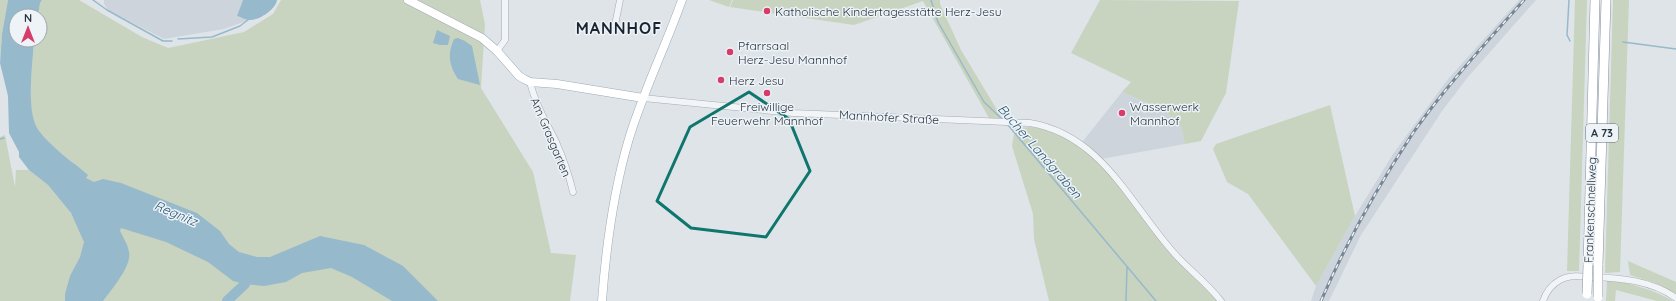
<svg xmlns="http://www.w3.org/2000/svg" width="1676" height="301" viewBox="0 0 1676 301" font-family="Quicksand,sans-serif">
<rect width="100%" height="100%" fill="#dfe4e9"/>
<path fill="#cdd4db" d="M104,0h139l-6,16 12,4 -25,9 -60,10 -56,-29 -4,-6z
M1519,0h17l-68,77 -26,34 -81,124 -32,66h-18l5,-15 39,-70 38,-62 55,-75z
M1122,92l42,18 17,16 4,18 -84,15 -18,-18z"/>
<path fill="#c8d4bf" d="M0,0h8l-6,34 -2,26z
M42,0h37l63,37 26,11 76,-16 29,-18 8,-14h199l5,24 -4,64 52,84 18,81 25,2 -6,46h-570v-164l5,-2 10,52 1,-17h13l19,15 23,28 10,21 -6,-70c-12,-10 -28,-20 -37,-33 -13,-21 -5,-66 -4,-91h6v-24h-2l2,-13z
M709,0h23l-3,7z
M733,0h207v4l21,46 41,68h-13l-66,-117 -69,24 -124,-18z
M1100,0l139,1 -13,92 -25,48 -16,3 -4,-18 -17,-16 -42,-18 9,-10 -60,-29z
M1575,0h12l-8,271h-12z
M1613,0h16l-9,272 -15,1z
M1330,105l25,111 -39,70 -68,-92 -21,-12 -14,-33 3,-5z
M1031,127c22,4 44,9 62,21l74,96 54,57h-172l-15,-62 -1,-25 -21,-68 3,-18z
M1628,261l48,21v12l-21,-11 -25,-8z
M1607,280c23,3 45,9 66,21h-16l-41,-11 -1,11h-9z"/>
<path fill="#97b9cc" d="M8,0h34l-2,3 -2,13h-22v24h18c-1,24 -9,72 5,91 13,17 33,30 49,44l-2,3 8,4 9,-3 18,4 76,30 23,18 9,13 10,8 18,5h13l50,-21 44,9 39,21 35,35h-46l-40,-24 -21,-9 -29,5 -16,9 -22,4 -19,-2 -12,-3 -25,-19 -42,-20 -45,-14 -1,3c3,6 8,14 9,21 3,14 -18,38 -26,49h-38v-7l5,-18 10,-19 4,-15 -13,-29 -23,-28 -19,-15 -10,-13v-5l-10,-19 -1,-37 -8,-33 2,-29z
M243,0h34c-1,9 -18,21 -28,20 -3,0 -8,-3 -12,-4z
M437,30l13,6 -2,9h-8l-7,-2z
M458,38l7,3 7,5 8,39 -22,-6c-9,-14 -11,-24 -4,-40z"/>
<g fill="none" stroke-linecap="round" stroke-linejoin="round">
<path stroke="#97b9cc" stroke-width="1.5" d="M93,0l14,10 56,31h9
M931,0l7,22 46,80 18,17
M1569,0l-2,35 3,6
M178,39l34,-2 28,-11 9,-7
M1623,42l53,7
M1008,125l148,176
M0,139l4,-1
M1126,301l1,-34"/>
<path stroke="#97b9cc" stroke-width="10" d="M227,301l18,-17 5,-11"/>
<g stroke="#a4acb3" stroke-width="7">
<path id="minor" d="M615,25l5,-25
M497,51l8,-11v-40
M530,82c5,21 16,40 26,60 7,16 13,33 17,50
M643,98l150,15 237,10c72,12 100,81 144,130 15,17 33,30 47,48
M1543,301c3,-9 8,-16 17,-21 9,-5 20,-4 30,-3 30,1 61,3 86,21"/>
</g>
<g stroke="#9dabb6" stroke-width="9">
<path id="major" d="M408,0l74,38 15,13 22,25 5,3 6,3 27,2 86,14
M602,301c4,-54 11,-107 26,-159 14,-48 37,-94 54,-142"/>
</g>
<g stroke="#8594a1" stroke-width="10">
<path id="highway" d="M1588,265l7,-265
M1598,265l8,-265"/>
</g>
<use href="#minor" stroke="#f2f5f7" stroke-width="6"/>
<use href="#major" stroke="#fff" stroke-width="8"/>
<use href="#highway" stroke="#fff" stroke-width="9"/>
<g stroke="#778694" stroke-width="3">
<path id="rail" d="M1321,301c25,-58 57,-115 92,-168 33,-47 73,-90 111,-133"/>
</g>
<use href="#rail" stroke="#eef3f7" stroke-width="1.5" stroke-dasharray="4.5" stroke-linecap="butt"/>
<g stroke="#8594a1" stroke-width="10" stroke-linecap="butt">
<path id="highway-bridge" d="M1587,294l1,-29
M1598,297v-32"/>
</g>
<use href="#highway-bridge" stroke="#fff" stroke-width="9"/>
</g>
<path fill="none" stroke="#0f766e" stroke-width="3" stroke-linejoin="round" d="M749,92l40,27 21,52 -44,66 -75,-9 -34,-27 33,-74z"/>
<g fill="#d73b6a" stroke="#eef3f7" stroke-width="1.5">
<circle cx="767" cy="11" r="4"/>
<circle cx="730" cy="52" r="4"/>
<circle cx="721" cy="80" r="4"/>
<circle cx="767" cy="93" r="4"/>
<circle cx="1122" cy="113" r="4"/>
</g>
<g text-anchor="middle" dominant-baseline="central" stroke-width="3" stroke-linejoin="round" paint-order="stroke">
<rect fill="#eef3f7" stroke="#636d78" stroke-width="1" x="1586" y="124" width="32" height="18" rx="3"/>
<g font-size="11" font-weight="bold" fill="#273441">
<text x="1602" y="133">A 73</text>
</g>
<g font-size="12" fill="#273441" stroke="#eef3f7" text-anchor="start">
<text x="775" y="11">Katholische Kindertagesstätte Herz-Jesu</text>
<text x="738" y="45">Pfarrsaal<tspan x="738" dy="14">Herz-Jesu Mannhof</tspan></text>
<text x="729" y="80">Herz Jesu</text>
<text x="767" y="106" text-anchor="middle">Freiwillige<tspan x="767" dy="14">Feuerwehr Mannhof</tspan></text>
<text x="1130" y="106">Wasserwerk<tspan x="1130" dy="14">Mannhof</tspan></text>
</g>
<g font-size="12" fill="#273441" stroke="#eef3f7">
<text transform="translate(889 117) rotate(3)">Mannhofer Straße</text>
<text transform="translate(551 137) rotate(67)">Am Grasgarten</text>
<text transform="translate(1590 210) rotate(-88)">Frankenschnellweg</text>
</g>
<g font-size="13" font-style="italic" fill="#2e5a78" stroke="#eef3f7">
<text transform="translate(1040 151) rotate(49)">Bucher Landgraben</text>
<text transform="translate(176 213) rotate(23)">Regnitz</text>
</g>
<g font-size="16" font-weight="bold" letter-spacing="1" fill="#192532" stroke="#eef3f7">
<text x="619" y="28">MANNHOF</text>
</g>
</g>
<g transform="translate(28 28)"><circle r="19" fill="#eef3f7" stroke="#9ea7ae"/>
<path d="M0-3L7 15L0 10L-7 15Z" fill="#d73b6a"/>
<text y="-6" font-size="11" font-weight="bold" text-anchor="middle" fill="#273441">N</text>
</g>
</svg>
